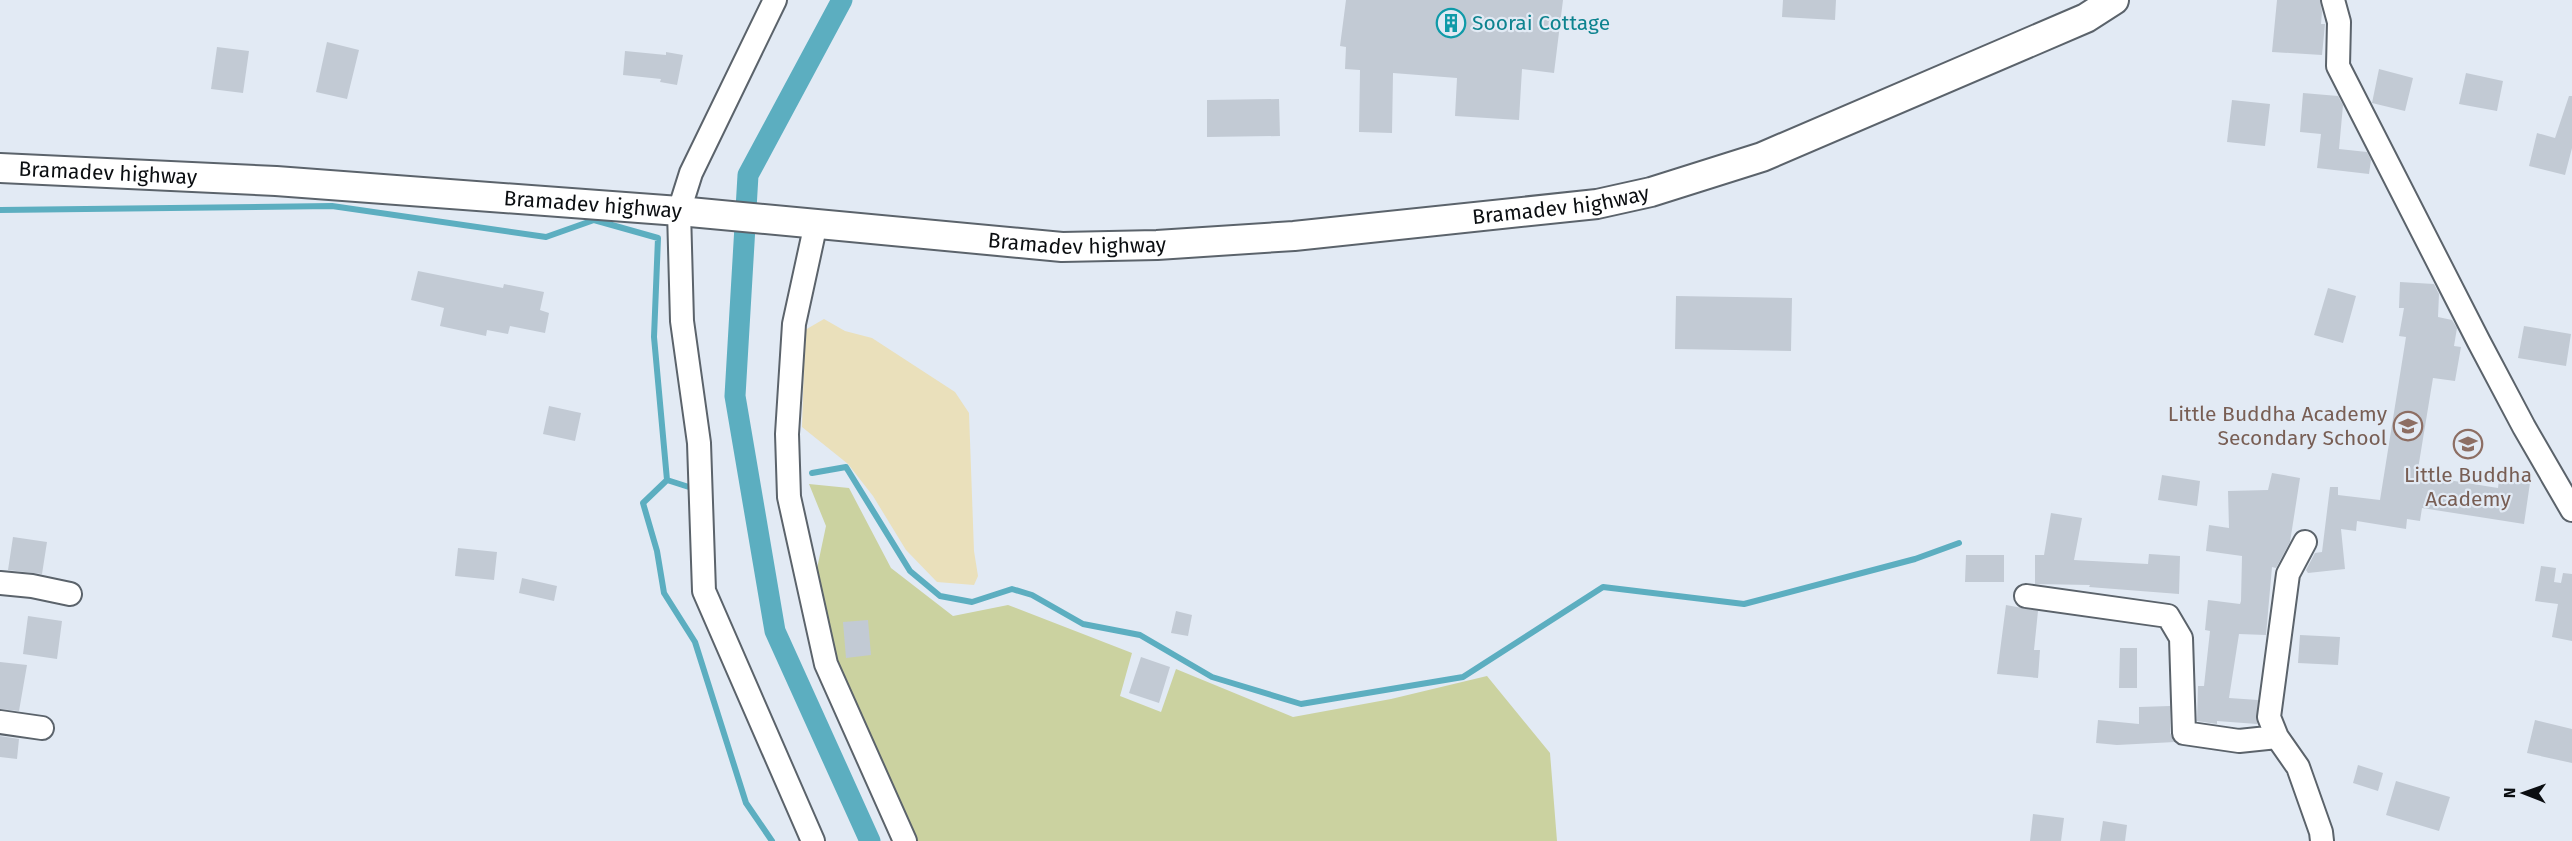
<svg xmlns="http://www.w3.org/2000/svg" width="2572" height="841" viewBox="0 0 2572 841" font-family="'Fira Sans',sans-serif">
<rect width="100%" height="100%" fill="#e2eaf4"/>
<path fill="#cbd2a0" d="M809,484l40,4 42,80 62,48 55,-11 124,48 -12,43 41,16 15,-43 117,48 98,-18 96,-23 63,77 7,88h-645l-76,-181 -21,-82 11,-52z"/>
<path fill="#eae0bb" d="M824,319l21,12 27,7 83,54 14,21 5,138 4,25 -4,9 -37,-3 -31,-32 -33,-54 -25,-32 -46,-37 3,-97z"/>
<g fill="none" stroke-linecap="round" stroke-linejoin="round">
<path stroke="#5caec0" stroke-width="6" d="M0,210l332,-4 214,31 48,-17 64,18 -4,99 13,143
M812,473l34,-6 64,104 30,25 32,6 40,-13 20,6 51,29 57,11 72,42 89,27 162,-27 140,-90 141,17 171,-45 44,-16
M692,488l-25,-8 -24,23 14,48 7,42 31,49 51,161 26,38"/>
<path stroke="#5caec0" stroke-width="21" d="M842,0l-94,175 -13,221 40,235 95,210"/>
</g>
<path fill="#c2cad4" d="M1346,0h217l-9,73 -32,-4 -3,51 -64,-4 2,-38 -64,-5 -1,60 -33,-1 1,-62 -15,-1 1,-22 -6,-1z
M1783,0h53l-1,20 -53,-3z
M2277,0h43l2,12 -1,12h4l-3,31 -50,-3z
M327,42l32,8 -12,49 -31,-7z
M217,47l32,4 -6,42 -32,-4z
M625,51l41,4v-3l17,3 -6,30 -17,-3 1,-3 -38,-4z
M2379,69l34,9 -8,33 -33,-8z
M2466,73l37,8 -6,30 -38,-7z
M2303,93l35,3 5,9 -4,44 28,3 4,8 -2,14 -52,-6 4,-34 -21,-2z
M2569,96h3v52l-7,27 -36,-9 8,-33 18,5z
M1279,99l1,37 -73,1v-37z
M2232,100l38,4 -5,42 -38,-4z
M418,271l85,17 1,-4 40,8 -4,18 9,3 -4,20 -35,-7 -2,8 -21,-4 -1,6 -46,-10 4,-18 -33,-8z
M2400,282l34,2 5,10 -1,23 14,3 5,8 -3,18 7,1 -6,34 -22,-3 -16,97 81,13 2,-17 31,5 -7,48 -102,-16 -2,13 -13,-2 -1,10 -49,-8 -1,10 -15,-2 4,40 -37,4 -2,-3 9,-17 7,-1 8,-65h8v8l42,5 26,-163 -7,-1 5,-28h-5z
M2328,288l28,8 -13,47 -29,-8z
M1676,296l116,2 -1,53 -116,-2z
M2524,326l47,8 -5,32 -48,-8z
M549,406l32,7 -6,28 -32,-7z
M2272,473l28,5 -10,64 -14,26 -4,-1 -6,68 -27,-1 -10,64 29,2 -1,24 -40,-3v3l-20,-3 1,-35h6l6,-55 -5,-1 3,-30 32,4 1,-3 1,-45 -36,-5 3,-26 20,3 -1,-37 40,-1z
M2162,475l38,6 -3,25 -39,-6z
M2051,513l31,5 -8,42 74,4 1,-10 31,2 -1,38 -90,-7 1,-2 -55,-1v-29h9z
M13,537l34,5 -5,32 -34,-4z
M458,548l39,4 -3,28 -39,-4z
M1966,555h38v27h-39z
M2541,566l15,2 -2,14 7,1 2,-10 9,1v67l-20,-4 6,-33 -23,-3z
M522,578l35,8 -3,15 -35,-8z
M2006,605l32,6 -4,39h6l-2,28 -41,-4z
M1176,611l16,4 -4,21 -17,-3z
M28,616l34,5 -5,38 -34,-5z
M868,620l3,35 -25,3 -3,-36z
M2300,635l40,2 -2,28 -40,-2z
M2120,648h17v40h-18z
M1141,657l29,10 -11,36 -30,-10z
M0,662l27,3 -8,46 -19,-2z
M2170,706v27l5,9 -58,3 -21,-2 2,-23 41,4v-17z
M2535,720l37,9v34l-45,-10z
M0,736l19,3 -2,20 -17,-2z
M2358,765l25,8 -5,18 -25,-8z
M2396,781l54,16 -11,34 -53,-16z
M2033,814l31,4 -3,23h-31z
M2103,821l24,4 -2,16h-25z"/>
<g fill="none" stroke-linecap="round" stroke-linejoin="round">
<g stroke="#5b636b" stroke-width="26">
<path id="minor" d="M775,0l-84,173 -12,38 3,110 17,122 5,148 109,250
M2333,0l6,22 -1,44 141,276 45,85 48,83
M816,223l-22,101 -7,110 2,63 37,167 79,177
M2305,542l-17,32 -19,143 8,20 21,30 23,65 1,9
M0,583l32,3 38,8
M2026,596l142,20 13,22 3,95 55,8 38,-4
M0,722l42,6"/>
</g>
<g stroke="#5b636b" stroke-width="32">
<g id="tertiary">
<path id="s1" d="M0,168l276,13 403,30 383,36 95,-2 137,-9 303,-32 54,-12 111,-35 324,-139 28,-18"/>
</g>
</g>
<use href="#minor" stroke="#fff" stroke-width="22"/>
<use href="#tertiary" stroke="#fff" stroke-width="28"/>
</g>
<defs>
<g id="building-ring" transform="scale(1.5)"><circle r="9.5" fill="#e2eaf4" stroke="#0f9aa8" stroke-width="1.5"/><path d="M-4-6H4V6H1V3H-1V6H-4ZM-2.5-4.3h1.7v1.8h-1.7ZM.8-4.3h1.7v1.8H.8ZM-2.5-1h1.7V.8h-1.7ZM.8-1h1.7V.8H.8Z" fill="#0f9aa8"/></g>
<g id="school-ring" transform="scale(1.5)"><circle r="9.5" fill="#e2eaf4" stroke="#8d6e63" stroke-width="1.5"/><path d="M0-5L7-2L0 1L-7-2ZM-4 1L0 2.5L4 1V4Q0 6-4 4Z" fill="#8d6e63"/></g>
</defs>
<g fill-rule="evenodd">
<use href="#building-ring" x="1451" y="23"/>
<use href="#school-ring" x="2408" y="426"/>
<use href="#school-ring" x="2468" y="444"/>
</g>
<g text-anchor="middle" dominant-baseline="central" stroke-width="4.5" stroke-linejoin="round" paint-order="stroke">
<g font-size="21" fill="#0d838f" stroke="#e2eaf4" text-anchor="start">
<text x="1472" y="23">Soorai Cottage</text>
</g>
<g font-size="21" fill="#0b0e11" stroke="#e2eaf4">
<text stroke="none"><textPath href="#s1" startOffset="108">Bramadev highway</textPath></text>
<text stroke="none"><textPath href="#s1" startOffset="1566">Bramadev highway</textPath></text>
<text stroke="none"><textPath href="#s1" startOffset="594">Bramadev highway</textPath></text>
<text stroke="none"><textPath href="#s1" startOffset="1080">Bramadev highway</textPath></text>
</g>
<g font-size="21" fill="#785e54" stroke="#e2eaf4" text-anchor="end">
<text x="2387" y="414">Little Buddha Academy<tspan x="2387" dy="24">Secondary School</tspan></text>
<text x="2468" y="475" text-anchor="middle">Little Buddha<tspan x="2468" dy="24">Academy</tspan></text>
</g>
</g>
<g transform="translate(2524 793) rotate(271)" stroke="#e2eaf4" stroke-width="4.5" paint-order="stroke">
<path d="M0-4.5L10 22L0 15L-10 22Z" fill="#0b0e11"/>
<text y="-9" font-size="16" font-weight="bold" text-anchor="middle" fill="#0b0e11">N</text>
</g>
</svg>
